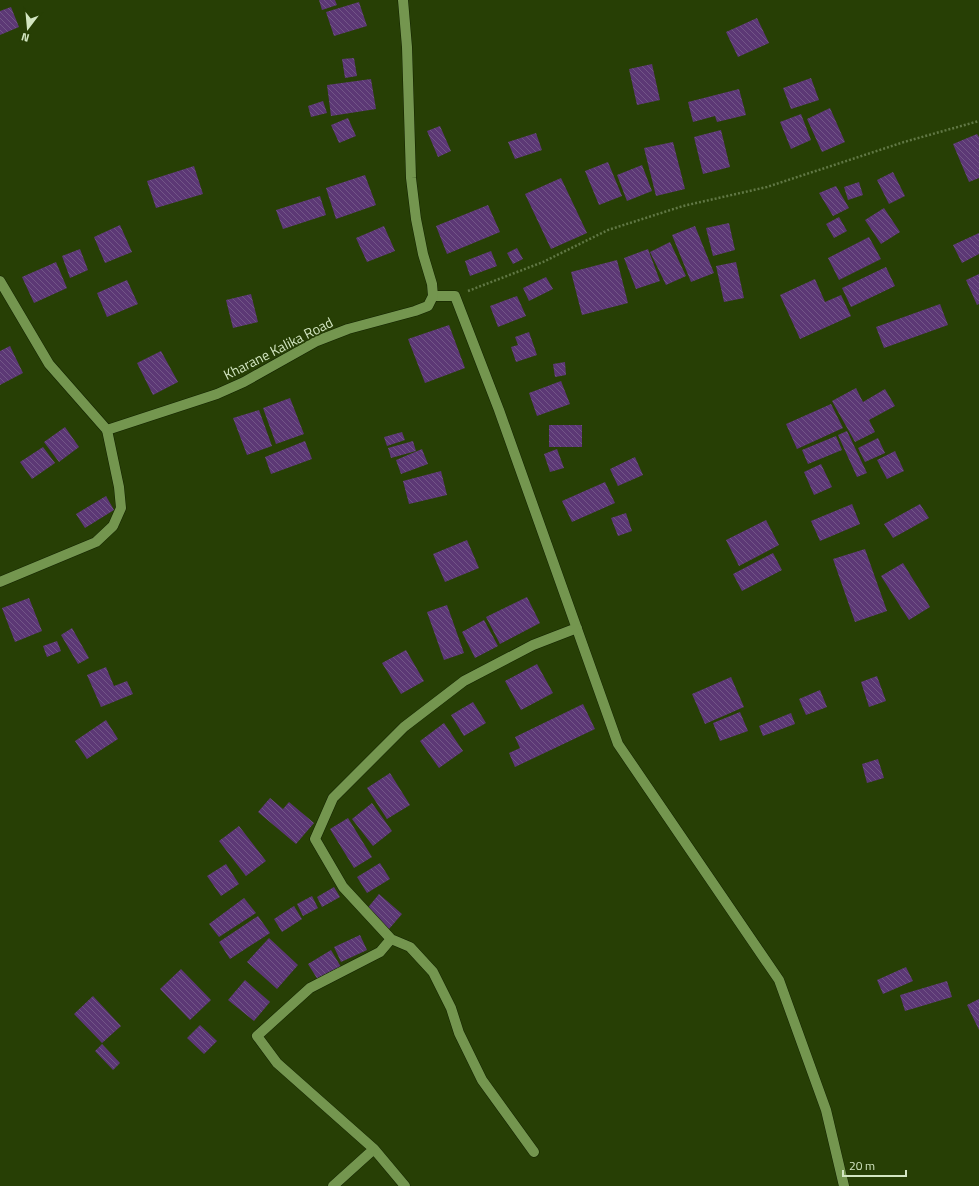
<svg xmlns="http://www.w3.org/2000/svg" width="979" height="1186" viewBox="0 0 979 1186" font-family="'Titillium Web',sans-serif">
<defs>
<pattern id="building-back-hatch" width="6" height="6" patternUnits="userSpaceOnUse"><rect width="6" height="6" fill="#5c3875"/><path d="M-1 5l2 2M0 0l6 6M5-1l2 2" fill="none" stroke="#725587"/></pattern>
</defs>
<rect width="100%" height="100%" fill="#273f05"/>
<path fill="url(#building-back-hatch)" d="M319,0h16l2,5 -15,5z
M359,2l8,24 -33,10 -8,-24z
M11,7l8,20 -19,8v-24z
M757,18l12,25 -31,14 -12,-25z
M354,58l3,18 -12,2 -3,-19z
M652,64l8,36 -23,5 -8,-36z
M811,78l8,22 -28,9 -8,-21z
M371,79l5,30 -45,7 -4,-31z
M739,89l7,26 -29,7 -2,-6 -22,6 -5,-20z
M323,101l4,12 -16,4 -3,-11z
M830,108l15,34 -23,10 -15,-33z
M801,114l10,26 -20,9 -11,-27z
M348,118l8,18 -17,7 -8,-18z
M440,126l11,25 -13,6 -11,-26z
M721,130l9,37 -27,7 -9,-37z
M536,133l6,17 -27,9 -7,-17z
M977,134l2,3v41l-10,4 -16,-38z
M673,142l12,47 -29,7 -12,-48z
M608,162l14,34 -23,9 -14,-34z
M642,165l10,26 -25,10 -10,-26z
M194,166l9,28 -47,14 -9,-27z
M893,172l12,24 -16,8 -12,-24z
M365,175l11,30 -40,14 -10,-31z
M561,178l26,55 -36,16 -26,-55z
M859,182l4,13 -15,5 -4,-13z
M836,186l13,22 -16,8 -14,-23z
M320,196l6,19 -43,14 -7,-19z
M488,205l12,27 -53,22 -11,-28z
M884,208l16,24 -19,12 -16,-24z
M839,217l8,14 -13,7 -8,-14z
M729,223l6,27 -22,6 -7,-28z
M120,225l12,27 -27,11 -11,-26z
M384,226l11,25 -28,11 -11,-24z
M695,226l19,47 -23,9 -19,-47z
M979,233v21l-17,9 -9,-18z
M869,237l12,22 -42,21 -11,-22z
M670,242l16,34 -20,9 -16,-33z
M517,248l6,11 -10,5 -6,-11z
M80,249l8,21 -18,8 -8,-22z
M648,249l12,32 -24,8 -12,-31z
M491,251l6,15 -27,10 -5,-15z
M617,260l11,43 -46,12 -11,-43z
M56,262l11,26 -33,15 -12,-26z
M736,262l8,36 -20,4 -8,-36z
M886,267l9,19 -44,21 -9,-19z
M979,274v30l-2,1 -11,-25z
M546,277l7,12 -24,12 -6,-13z
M815,279l10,23 16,-7 10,21 -51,23 -20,-44z
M127,280l11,24 -31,13 -10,-24z
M251,294l7,28 -25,6 -7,-28z
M517,296l9,20 -28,11 -8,-21z
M940,304l8,21 -64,23 -8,-21z
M449,325l16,43 -40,15 -17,-44z
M529,332l8,23 -21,7 -5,-15 7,-2 -3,-8z
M10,346l13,27 -23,12v-34z
M161,351l17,31 -25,13 -16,-32z
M565,362l1,13 -11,2 -2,-13z
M561,381l9,23 -33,12 -8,-23z
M856,388l7,14 22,-13 10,17 -26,14 6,12 -20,10 -23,-41z
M290,398l14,36 -28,10 -13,-36z
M831,404l12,24 -46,21 -11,-25z
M259,410l13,36 -25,9 -14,-37z
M549,425h33v22h-33z
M65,427l14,20 -20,15 -15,-20z
M847,431l20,42 -10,4 -19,-42z
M402,432l3,8 -18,6 -3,-9z
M836,436l6,14 -34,14 -6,-14z
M878,438l7,15 -20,9 -7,-14z
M305,441l7,18 -41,15 -6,-17z
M413,441l3,10 -25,7 -3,-10z
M43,447l12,16 -23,16 -12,-17z
M422,449l6,15 -27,10 -5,-14z
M557,449l7,19 -14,4 -6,-18z
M895,451l9,20 -17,8 -10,-19z
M635,457l8,18 -25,11 -8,-17z
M821,464l11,23 -18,8 -10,-23z
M441,471l6,24 -38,9 -6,-23z
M605,482l10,21 -43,19 -10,-21z
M106,496l8,14 -29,18 -9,-14z
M852,504l8,20 -40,17 -9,-20z
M920,504l9,14 -36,20 -9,-14z
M626,513l6,18 -14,5 -7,-18z
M766,520l13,25 -40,21 -13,-26z
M467,540l12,28 -34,14 -12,-28z
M865,549l22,62 -32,11 -22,-63z
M773,553l9,17 -40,21 -9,-17z
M903,563l27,44 -21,13 -28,-44z
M527,597l13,26 -40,21 -14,-27z
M29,598l13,33 -27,11 -13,-34z
M447,605l17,48 -20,7 -17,-48z
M484,620l14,26 -23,12 -13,-26z
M72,628l17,30 -11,6 -17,-29z
M57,641l4,10 -14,6 -4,-11z
M406,650l18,31 -23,13 -19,-31z
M537,664l16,29 -32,17 -16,-29z
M106,667l8,19 13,-5 6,13 -32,13 -14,-32z
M877,676l9,25 -17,6 -8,-25z
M731,677l13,30 -39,17 -13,-30z
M820,690l7,17 -21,8 -7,-16z
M473,702l13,21 -22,13 -13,-21z
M583,704l12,25 -80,38 -6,-14 11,-5 -5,-11z
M740,712l8,19 -28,10 -7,-18z
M791,713l4,11 -32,12 -4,-10z
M106,720l12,19 -31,20 -12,-18z
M444,723l19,28 -24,17 -19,-27z
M878,759l6,19 -17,5 -5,-19z
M390,773l20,32 -23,14 -20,-31z
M270,798l13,11 6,-7 25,21 -18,21 -38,-32z
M372,803l20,28 -19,15 -21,-27z
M348,818l24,39 -18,11 -24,-39z
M239,826l27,35 -20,15 -27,-35z
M380,863l10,16 -23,14 -10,-16z
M226,864l13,20 -18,12 -14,-20z
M334,887l6,10 -18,10 -5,-10z
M379,894l23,20 -13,15 -23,-19z
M312,896l6,12 -15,8 -6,-12z
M244,898l12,15 -37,24 -10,-13z
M294,906l8,13 -20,13 -8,-13z
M258,916l12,17 -40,26 -11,-17z
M360,935l7,15 -26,12 -7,-15z
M269,938l29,27 -21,24 -30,-27z
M331,950l10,17 -23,13 -10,-16z
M906,967l7,14 -30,13 -6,-14z
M181,969l30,31 -21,20 -30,-31z
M245,980l25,22 -16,19 -26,-21z
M947,981l5,16 -47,14 -5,-16z
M93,996l28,30 -19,17 -28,-29z
M979,999v31l-12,-25z
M200,1025l17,16 -13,13 -17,-16z
M102,1044l18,19 -7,7 -18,-19z"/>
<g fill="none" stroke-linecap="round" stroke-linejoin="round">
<g stroke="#132300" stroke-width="11">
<path id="street" d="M0,281l49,83 58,66
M433,296h22l44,114 119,334 161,236 47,130 18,76
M391,939l19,8 23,25 18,36 8,25 23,47 52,72
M374,1149l31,37
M333,1186l41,-37 -97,-86 -20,-27 53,-48 70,-36 11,-13 -48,-52 -28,-48 18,-41 71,-71 60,-46 69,-36 44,-17"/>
</g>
<g stroke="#132300" stroke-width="11">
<path id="secondary" d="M0,582l96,-40 17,-16 8,-18 -2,-21 -12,-57 110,-36 27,-12 73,-41 31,-12 67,-18 13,-5 5,-10 -1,-12 -9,-30 -7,-35 -5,-41 -4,-131 -4,-47"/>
</g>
<path stroke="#617845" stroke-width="2.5" stroke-dasharray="2 2" stroke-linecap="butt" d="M468,291l75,-29 65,-32 75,-24 84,-19 137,-45 75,-21"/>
<use href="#street" stroke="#74964f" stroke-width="10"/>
<use href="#secondary" stroke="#74964f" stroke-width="10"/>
</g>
<g text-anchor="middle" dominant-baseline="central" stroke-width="3.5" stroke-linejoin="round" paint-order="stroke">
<g font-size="14" fill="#d3e6c2" stroke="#273f05">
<text transform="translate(278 348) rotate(-27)">Kharane Kalika Road</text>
</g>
</g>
<g transform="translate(28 28) rotate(196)" stroke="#273f05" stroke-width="3" paint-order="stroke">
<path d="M0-3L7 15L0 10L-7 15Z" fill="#d3e6c2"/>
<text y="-6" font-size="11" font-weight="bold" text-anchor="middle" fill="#d3e6c2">N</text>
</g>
<path d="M843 1170v6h63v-6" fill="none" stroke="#d3e6c2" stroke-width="2"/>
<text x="849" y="1170" font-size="12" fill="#d3e6c2" stroke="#273f05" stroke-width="3" paint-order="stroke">20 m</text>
</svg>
